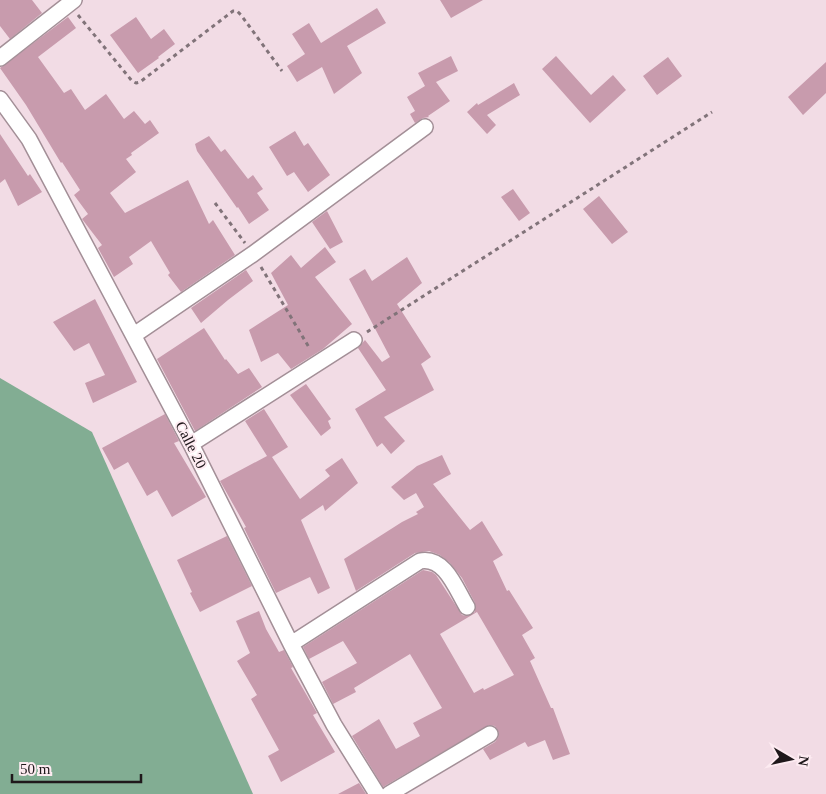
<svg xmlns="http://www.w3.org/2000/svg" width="826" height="794" viewBox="0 0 826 794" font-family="Georgia,serif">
<rect width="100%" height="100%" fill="#f2dce5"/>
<path fill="#82ad93" d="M0,378l92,54 161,362h-253z"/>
<path fill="#c89bad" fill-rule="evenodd" d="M0,0h32l10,13 -32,26 -10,-13z
M440,0h43l-32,18z
M377,8l9,15 -39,23 15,27 -28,21 -12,-27 -25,15 -10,-16 18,-12 -13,-20 17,-11 12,20z
M68,17l8,11 -38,29 26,36 7,-4 14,21 21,-16 18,25 10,-8 11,13 5,-4 9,13 -28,20 1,2 -6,4 10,13 -26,21 15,20 63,-33 21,44 4,-4 22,35 -54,37 -13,-17 2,-2 -19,-32 -22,16 4,7 -19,13 -16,-29 4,-3 -20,-26 6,-5 -14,-19 6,-5 -18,-28 -1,1 -35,-58 -26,-37z
M136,17l15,22 13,-10 11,15 -17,13 1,1 -21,15 -28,-38z
M451,56l7,15 -22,11 14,19 -22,15 1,1 -6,1 -8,5 -5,-9 5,-3 -8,-14 18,-11 -7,-13z
M556,56l35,39 22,-20 13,15 -36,33 -48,-54z
M668,57l14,19 -25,19 -14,-19z
M826,62v31l-23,22 -15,-18z
M514,83l6,12 -33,20 9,10 -9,9 -20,-22 10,-9 1,2z
M295,131l9,15 4,-3 22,32 -22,17 -14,-20 -7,4 -18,-29z
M0,134l28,42 2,-2 12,18 -24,14 -13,-27 -5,4z
M209,136l12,16 4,-3 23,30 5,-4 10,14 -6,4 12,17 -20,14 -11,-17 -1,1 -40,-57 -2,-7z
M513,189l17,24 -11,8 -18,-24z
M599,196l29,36 -16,12 -29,-35z
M327,211l16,31 -13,7 -18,-27z
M325,247l11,15 -21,15 37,47 -29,25 -32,20 -13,-16 -17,9 -12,-32 39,-25 -17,-32 20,-18 10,13z
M407,257l15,26 -25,21 34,53 -10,7 13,26 -50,27 21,24 -14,13 -9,-11 -5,4 -22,-38 31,-19 -28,-42 7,-8 17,22 8,-5 -41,-78 16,-10 7,12z
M246,270l7,11 -25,19 -27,23 -10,-15z
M95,299l42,83 -44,21 -8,-20 20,-8 -16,-32 -15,8 -21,-29z
M204,328l21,32 1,-1 12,15 11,-6 13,19 -67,44 -38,-72z
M306,384l25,35 -3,2 3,7 -10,8 -31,-41z
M264,409l24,38 -16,10 28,42 30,-23 -5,-6 17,-12 16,25 -33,28 -2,-6 -22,15 29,68 -12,6 -8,-17 -34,16 -32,-65 2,-1 -26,-46 47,-25 -22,-35z
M165,414l14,27 -5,2 32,54 -34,20 -15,-27 -10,6 -19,-34 -14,8 -12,-22z
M442,455l9,19 -18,10 37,46 12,-9 21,34 -10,6 14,30 2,-1 24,38 -11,7 13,23 -5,3 21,47h2l17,46 -17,6 -8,-20 -17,7 -3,-5 -35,18 -7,-11 12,-7 3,-4 1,-5 -4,-7 -6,-1 -106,62 -31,-51 27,-17 17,30 24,-13 -7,-13 29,-15 -32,-54 -56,34 2,4 -23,12 -11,-22 35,-19 -14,-22 -34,18 -6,-12 120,-77 9,2 4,3 26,40 5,1 8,-4v-9l-13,-25 -12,-15 -10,-8 -11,-4 -14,2 -59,38 -12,-32 58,-37 16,-8 -2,-2 8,-5 -8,-14 -12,7 -13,-13 26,-21zM477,612l37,63 -30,15 -1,-2 -9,5 -34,-59z
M227,536l25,50 -52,26 -10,-19 2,-1 -15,-32z
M259,611l7,18 13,23 5,-2 9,17 -2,1 26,45 -4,2 22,37 -54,30 -13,-26 11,-6 -28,-51 6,-4 -20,-34 13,-8 -14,-32z
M359,783l7,11h-28z"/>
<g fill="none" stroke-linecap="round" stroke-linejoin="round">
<g stroke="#a38f97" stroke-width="18">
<path id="minor" d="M0,58l74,-58
M0,99l29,40 162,305 100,200 43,81 43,69
M134,335l119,-81 172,-127
M191,444l163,-104
M291,644l129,-83c25,-5 36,28 47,46
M389,794l101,-60"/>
</g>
<path stroke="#817379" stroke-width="3" stroke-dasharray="4 4" stroke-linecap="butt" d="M78,15l54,66 4,2 4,-1 93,-71h4l4,4 41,56
M215,203l30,40
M261,267l49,82
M367,332l345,-220"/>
<use href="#minor" stroke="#fff" stroke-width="15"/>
</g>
<g text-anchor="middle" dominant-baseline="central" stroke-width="4" stroke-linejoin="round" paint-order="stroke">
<g font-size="15" fill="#1f181b" stroke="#fdebf1">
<text transform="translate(191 445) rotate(63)">Calle 20</text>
</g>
</g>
<g transform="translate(791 759) rotate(99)" stroke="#fdebf1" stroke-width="4" paint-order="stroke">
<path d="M0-4L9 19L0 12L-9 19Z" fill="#1f181b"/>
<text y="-8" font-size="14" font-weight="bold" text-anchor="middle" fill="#1f181b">N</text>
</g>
<path d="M12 774v8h129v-8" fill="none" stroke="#1f181b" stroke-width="2.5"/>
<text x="20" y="774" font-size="15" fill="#1f181b" stroke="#fdebf1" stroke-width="4" paint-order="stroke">50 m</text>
</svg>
